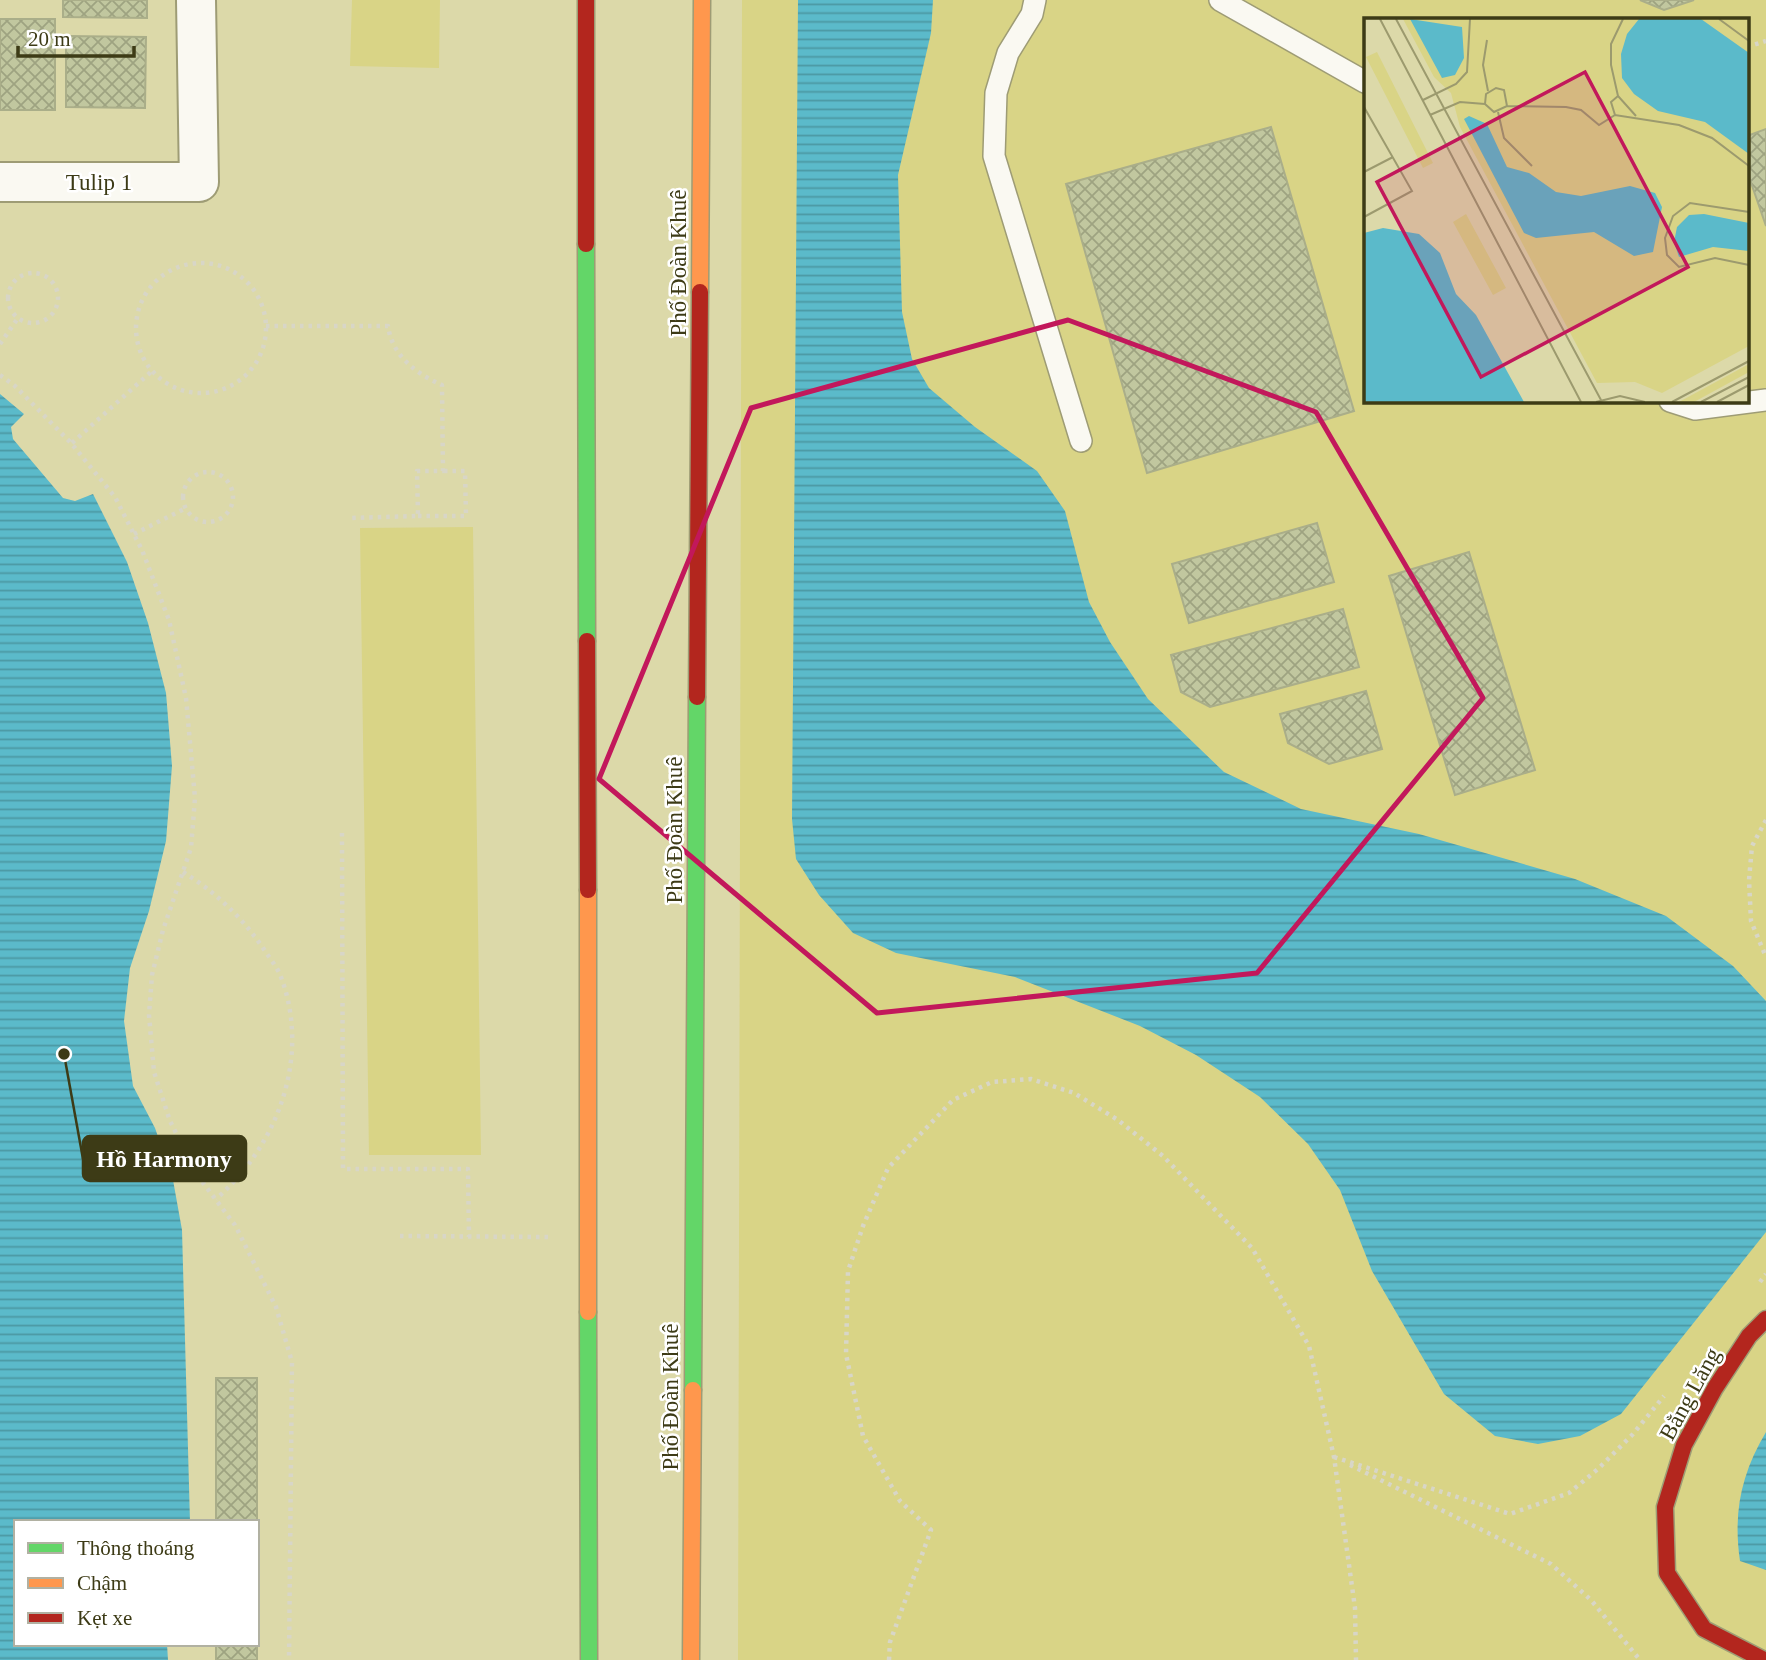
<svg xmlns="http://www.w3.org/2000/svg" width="1766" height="1660" viewBox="0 0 1766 1660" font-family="'Times New Roman',serif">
<defs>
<pattern id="water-rules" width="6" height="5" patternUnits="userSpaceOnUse" patternTransform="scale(1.75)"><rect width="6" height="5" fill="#5bbaca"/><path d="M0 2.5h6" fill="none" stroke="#4c98a3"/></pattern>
<pattern id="building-cross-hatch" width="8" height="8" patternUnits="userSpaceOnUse" patternTransform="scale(1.75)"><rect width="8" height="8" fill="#c1c79f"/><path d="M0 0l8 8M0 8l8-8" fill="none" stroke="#9ea381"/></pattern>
</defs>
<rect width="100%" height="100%" fill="#dcd9a9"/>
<path fill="#d9d486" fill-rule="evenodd" d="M352,0h88l-1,68 -89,-2z
M742,0h1024v1660h-1028zM1365,19h382v382h-382z
M473,527l8,628h-112l-9,-627z"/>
<path fill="url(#water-rules)" d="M798,0h135l-2,33 -33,142 4,137 10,47 17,29 46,39 62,44 28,40 24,91 21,40 38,57 76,73 77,37 118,25 156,45 91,37 67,50 33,35v231l-145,182 -41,22 -42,8 -43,-8 -51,-42 -72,-123 -32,-81 -32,-46 -48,-47 -64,-42 -56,-29 -125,-49 -119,-24 -43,-20 -34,-38 -23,-36 -4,-40z
M0,394l24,20 -13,13 2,12 50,59 12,3 18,-7 34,68 21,61 18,70 6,73 -6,75 -17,70 -19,57 -6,53 9,65 22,42 18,52 9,50 8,292h-174v122h151l1,16h-168z
M1766,1432v138l-26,-9c-7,-48 1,-87 26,-129z"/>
<path fill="url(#building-cross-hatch)" stroke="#aaae89" stroke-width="2" d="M63,0h84v18l-84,-1z
M1640,0h54l-30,10z
M0,19h55v91h-55z
M66,36l80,1 -1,71 -79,-1z
M1271,127l83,284 -207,62 -81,-289z
M1766,129v97l-19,-55v-35z
M1317,523l17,59 -145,41 -17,-59z
M1469,552l66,218 -80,25 -66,-219z
M1343,609l16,58 -149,40 -29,-15 -10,-37z
M1366,691l16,58 -53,15 -41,-21 -8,-29z
M216,1378h41v144h-41z
M216,1644h41v16h-41z"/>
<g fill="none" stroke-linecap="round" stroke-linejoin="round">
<g stroke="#9e9c75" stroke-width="24">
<path id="lane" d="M1035,0l-3,14 -24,39 -12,40 -2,63 87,285
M1220,0l145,82
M1670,401l25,8 71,-9"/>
</g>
<g stroke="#9e9c75" stroke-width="42">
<path id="street" d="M0,182h199l-3,-182"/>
</g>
<g stroke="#9e9c75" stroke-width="19">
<path id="fast" d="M586,244l1,397
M588,1312l1,348
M693,1390l4,-693"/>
</g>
<g stroke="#9e9c75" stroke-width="19">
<path id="slow" d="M700,292l2,-292
M588,890v422
M691,1660l2,-270"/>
</g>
<g stroke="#9e9c75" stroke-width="19">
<path id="jam" d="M586,0v244
M587,641l1,249
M697,697l3,-405
M1764,1660l-60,-31 -37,-56 -2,-66 19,-62 31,-57 34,-52 17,-17"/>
</g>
<path stroke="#d8d6c7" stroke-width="4.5" stroke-dasharray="3.5 5" stroke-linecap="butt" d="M1747,47l19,-6
M136 328a65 65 0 1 1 130 0a65 65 0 1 1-130 0Z
M8 298a25 25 0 1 1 50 0a25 25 0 1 1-50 0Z
M266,326h122c4,30 29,48 54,59l1,86h-26l1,45 -68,2
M0,344l18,-26
M0,375l15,11 56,57 44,54 27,53 27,70 17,78 9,100 -4,50 -28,82 -11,45 -3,40 5,57 16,49 27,54 38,50 41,82 16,55 -3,298
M72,443l80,-72
M183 497a25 25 0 1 1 50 0a25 25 0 1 1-50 0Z
M418,516h48l-1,-45h-22
M134,534l52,-26
M1766,820l-14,26 -3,34 2,41 15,36
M342,833l1,336h125l1,68
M183,872c34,21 62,48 84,82 5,7 11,15 14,23 30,80 -3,168 -65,222
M400,1236l149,1
M1760,1282l6,-8
M1334,1457l176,57 59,-21 29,-24 35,-35 31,-38
M1350,1465l201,99 40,36 49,60
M889,1660l1,-18 41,-112 -31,-29 -37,-65 -17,-82 2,-83 15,-45 25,-58 65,-68 39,-18 39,-3 43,14 44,27 45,36 89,92 57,98 25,111 21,151 1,52"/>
<use href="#lane" stroke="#faf9f2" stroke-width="21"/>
<use href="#street" stroke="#faf9f2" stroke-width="38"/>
<use href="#fast" stroke="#63d668" stroke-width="16"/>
<use href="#slow" stroke="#ff974d" stroke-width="16"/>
<use href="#jam" stroke="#b3261e" stroke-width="16"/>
</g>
<path fill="none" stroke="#c2185b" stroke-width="5" stroke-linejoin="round" d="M1068,320l248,92 167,286 -226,275 -380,40 -278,-234 152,-371z"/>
<g text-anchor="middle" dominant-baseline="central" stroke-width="5" stroke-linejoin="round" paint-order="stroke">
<g font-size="23" fill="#3d3b16" stroke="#fff">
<text x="99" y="182">Tulip 1</text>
<text transform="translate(678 263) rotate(-90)">Phố Đoàn Khuê</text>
<text transform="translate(674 830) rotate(-90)">Phố Đoàn Khuê</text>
<text transform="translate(1690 1394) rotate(-61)">Bằng Lăng</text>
<text transform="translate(670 1397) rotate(-90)">Phố Đoàn Khuê</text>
</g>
</g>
<g transform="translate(1364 18)">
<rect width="385" height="385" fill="#dcd9a9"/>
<path d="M39,1h346v327l-87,47 -27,-11 -38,1 -137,-256 -9,-34 -17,-16zM13,34l56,111 -10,5 -57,-111zM102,196l40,74 -13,7 -40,-73zM385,346v8l-55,30h-15z" fill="#d9d486"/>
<path d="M46,1l52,8 2,31 -9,17 -13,3zM275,1h62l48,34v101l-44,-32 -47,-11 -24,-17 -12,-16 -1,-24 6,-20zM105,98l18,8 20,43 22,6 27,19 25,4 49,-10 25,7 7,14 -9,45 -19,4 -40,-24 -58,6 -12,-5 -60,-114zM340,196l45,9v28l-36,-4 -34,10 -5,-15 3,-15 12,-12zM19,210l36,6 21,19 16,41 20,21 48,87h-160v-169z" fill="#5bbaca"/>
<path fill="none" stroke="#9c9a6e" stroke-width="2" d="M16,1l201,383M32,1l205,381M259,1l-12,25v21l7,31 18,20M355,1l30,22M123,22l-4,25 5,26M59,82l33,-16 11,-12 3,-53M143,88l-3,-16 -8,-2 -10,6 -1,10 9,8 13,-6 59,1 15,3 18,15 16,-10 64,10 33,13 37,28M0,89l48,84 -48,26M134,94l6,26 28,28M66,97l30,-13 25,2M251,97l-4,-13 7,-6M0,154l29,-15M385,194l-59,-9 -17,13 -8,22 2,17 12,12 36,-9 34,7M232,384l24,-6 25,6M308,384l77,-41M337,384l48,-25M353,384l32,-17"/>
<path fill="#c2185b" fill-opacity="0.15" stroke="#c2185b" stroke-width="3.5" d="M221,54l103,195 -207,110 -104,-195z"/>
<rect width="385" height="385" fill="none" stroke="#3d3b16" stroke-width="3.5"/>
</g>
<path fill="none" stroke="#3d3b16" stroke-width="2.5" d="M64 1054L83 1159"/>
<circle fill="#3d3b16" stroke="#fff" stroke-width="2.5" cx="64" cy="1054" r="7"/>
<rect fill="#3d3b16" stroke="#3d3b16" stroke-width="2.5" x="83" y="1136" width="163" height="45" rx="7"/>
<g font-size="24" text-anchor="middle" font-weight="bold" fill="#fff">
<text x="164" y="1167">Hồ Harmony</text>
</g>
<rect x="14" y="1520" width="245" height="126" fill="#ffffff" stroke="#b1b1a2" stroke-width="2"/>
<rect x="28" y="1543" width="35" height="10" fill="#63d668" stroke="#b1b1a2" stroke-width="2"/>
<text x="77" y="1555" font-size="21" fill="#3d3b16">Thông thoáng</text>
<rect x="28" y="1578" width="35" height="10" fill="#ff974d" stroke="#b1b1a2" stroke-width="2"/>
<text x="77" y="1590" font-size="21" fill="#3d3b16">Chậm</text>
<rect x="28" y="1613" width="35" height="10" fill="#b3261e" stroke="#b1b1a2" stroke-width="2"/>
<text x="77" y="1625" font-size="21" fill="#3d3b16">Kẹt xe</text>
<path d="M18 46v10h116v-10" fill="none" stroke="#3d3b16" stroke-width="3.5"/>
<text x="28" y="46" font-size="21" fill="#3d3b16" stroke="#ffffff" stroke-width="5" paint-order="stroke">20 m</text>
</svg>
